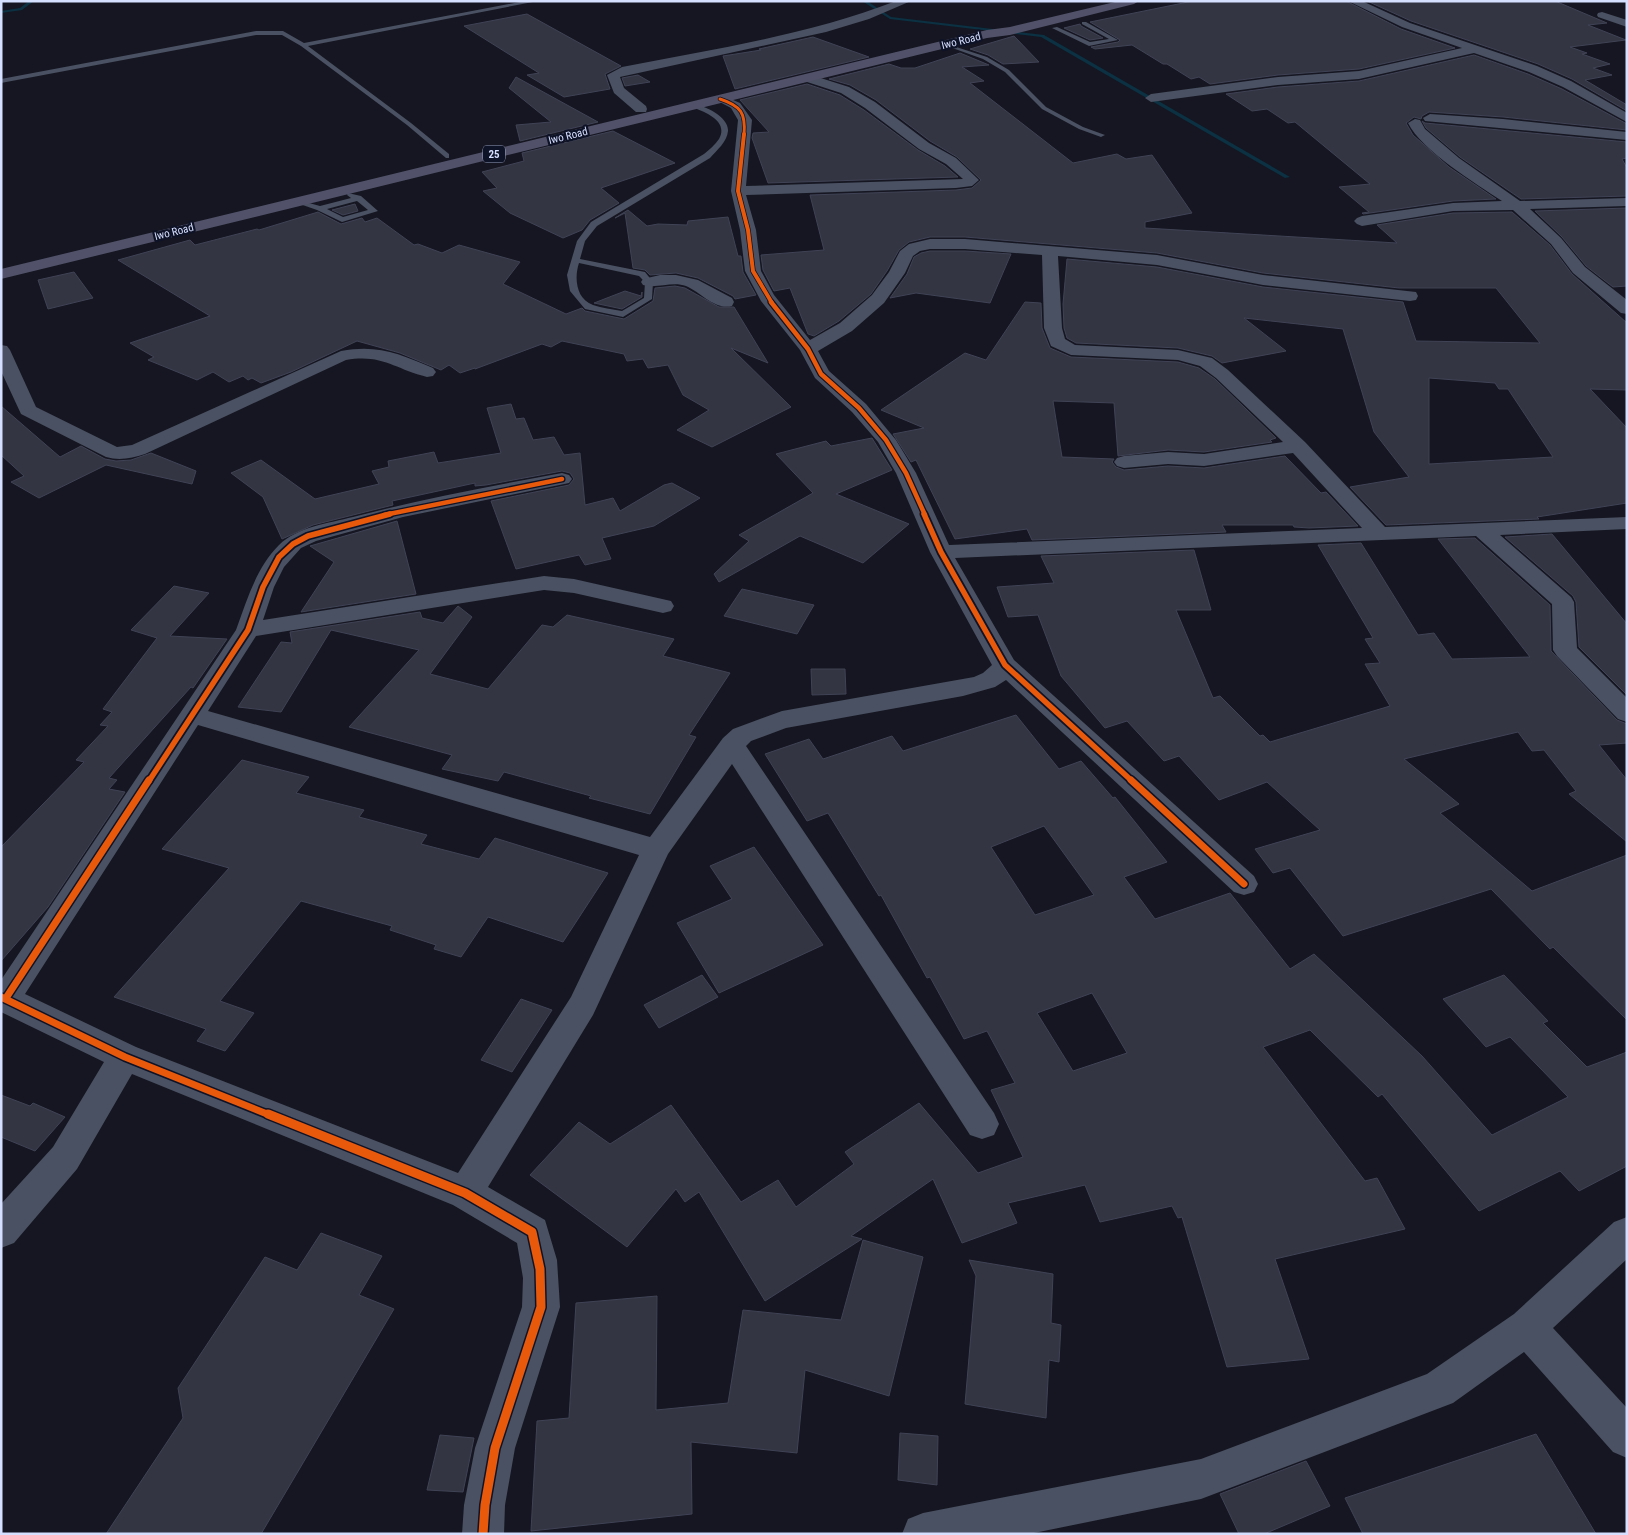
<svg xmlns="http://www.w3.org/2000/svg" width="1628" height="1535" viewBox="0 0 1628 1535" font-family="'Roboto Condensed',sans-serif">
<rect width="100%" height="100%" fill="#151621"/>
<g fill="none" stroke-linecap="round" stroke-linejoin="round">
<path fill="#0b3142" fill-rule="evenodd" d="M29,1h5l-12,9 -21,3v-2l19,-3z
M862,1h5l24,16 153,18 246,142 -5,1 -244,-141 -151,-18z"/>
</g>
<path fill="#333543" stroke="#404355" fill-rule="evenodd" d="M1193,1h153l55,28 54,19 -96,21 -81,6 -68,9 -11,-7 -8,2 -24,-15h-4l-31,-19 -37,4 -4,-2 27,-5 2,-2 -30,-18z
M1367,1h188l52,22 -19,2 38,15 -56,7 17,6 -5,1 28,10 -17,4 19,7 -27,5 42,25v6l-55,-32 -34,-15 -127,-43z
M527,14l94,52 -16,8 5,15 -46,8 -37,-22 12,-2 -75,-47z
M1080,24l1,2 22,12 -13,2 -26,-12z
M1014,36l25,26 -36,2 -15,-9 -18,-6z
M813,37l56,20 -134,32 -12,-33 38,-6 -2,-1z
M960,53l29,12 -27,2 22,14 -14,2 103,80 44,-9 9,5 26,-4 40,58 -47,9v6l252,15 -20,-18 76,-12 59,-1 38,33 22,29 55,49v67l-37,-1 37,39v75l-90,14 2,2 -153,6 -36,-38 59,-10 -35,-45 -31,-103 -99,-11 42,33 -64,12 -10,-7 -34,-8 -102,-5 -9,-5 -3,-10 -1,-24 4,-45 90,8 106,20 140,15 13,39 124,2 -44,-55h-97l-136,-15 -106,-20 -192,-16h-35l-21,5 -10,8 -12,21 -16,23 -32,27 -25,15 -6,-2 -18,-46 -16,3 -11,-21 -2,-15 63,-5 -14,-55 146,-5 16,-2 9,-8 -24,-23 -27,-16 -54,-41 -26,-15 -21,-6 60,-15 12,4h14zM1429,378l66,5 4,6h9l45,68 -124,7z
M1474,55l54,19 34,15 65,35v6l-124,-13 -74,-5 -7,4 -1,3 -7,-2 -8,6 7,12 36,32 47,32 -43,2 -90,13 -1,-1 7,-1 -30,-25 31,-3 -75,-62 -7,1 -21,-14 -15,2 -26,-17 52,-7 81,-6z
M638,75l12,7 -25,4 -3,-8z
M516,77l62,34 20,11 -78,19 -4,-16 35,-3 -42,-34z
M807,84l33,11 24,15 54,40 27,16 13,11 -190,6 -16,-45 1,-5 16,-1 -29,-32z
M1422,121l3,2 202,19v16l-5,1 5,9v28l-106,3 -61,-42 -34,-29z
M613,131l62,32 -74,25 18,15 -29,17 -8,10 -19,8 -53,-25 -27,-22 14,-3 -15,-16 42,-11 -2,-8z
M355,204l3,7 -15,4 -11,-5z
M1627,208v78l-14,1 -27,-21 -24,-29 -27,-26z
M628,210l19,16 11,-2 29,1 1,-4 40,-4 10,39h3l2,16 13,23 -21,4 -2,-3 -35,-18 -22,-5 -26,2 -5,-5 -12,-2 -8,-55 -10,5z
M318,212l23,12 21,-6 3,4 12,-4 37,27 4,-1 24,9 17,-8 61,17 -17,22 63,30 16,-6 3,3 39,8 29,-18 2,-13 20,-2 10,2 34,19h15l34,56 -37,-15 60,59 -79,40 -35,-17 32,-20 -26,-15 -15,-30 -20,3 -5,-9 -16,2 -3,-7 -62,-13 -11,6 -9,-3 -67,25v-1l-15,5 -11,-8 -8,5 -41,-17 -43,-12 -66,31 -30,11 -9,-5 -4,2 -5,-4 -14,6 -16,-10 -16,8 -49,-20 6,-3 -24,-14 80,-27 -92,-56 72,-20 5,5 62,-16 2,1z
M930,251h35l46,3 -21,49 -74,-10 -26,5 17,-24 7,-17 7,-4z
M74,272l19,26 -45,11 -10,-29z
M625,291l16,5 1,-4v5l-20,12 -28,-6z
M1025,302l16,1 1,25 8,20 21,9 107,5 21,6 16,11 61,59 -6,2 2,2 -68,10 -36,-2 -50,6 -4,-53 -61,-2 9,56 52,2 -2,3 4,5 8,3 44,-4 36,2 81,-12 36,37 5,-1 32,34 -49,2 -15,-1 -1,-2h-71l4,7 -194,8 -5,-11 -72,10 -39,-79 -5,2 -18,-28 31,-6 -43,-18 84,-57 21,7z
M511,404l5,15 8,-1 9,22 21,-3 10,18 16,-2 5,52 28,-7 7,13 44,-26 8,-2 28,15 -46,28 -52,12 9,21 -26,6 -6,-10 -63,14 -25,-68 78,-16 5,-6 -4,-6 -8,-2 -76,14 -11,1v-3l-83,18 1,4 -80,20 -31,14 -19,-42 -32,-24 30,-13 54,39 64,-15 -7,-13 17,-4 -1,-6 46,-9 4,11 63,-10 -14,-45z
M1,406l59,51 21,-11 24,13 11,2 15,-1 20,-7 45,18 -4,13 -86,-19 -67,33 -28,-16 13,-6 -23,-21z
M872,438l20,32 -56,24 73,30 -46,39 -63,-27 -81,46 -5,-8 35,-33 -10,-6 74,-42 -37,-39 50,-13 5,5z
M397,521l19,73 -115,18 33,-50 -24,-16z
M1552,534l75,90v71l-48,-48 -3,-45 -3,-6 -68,-59z
M1475,538l75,67 1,46 66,69 10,4v19l-28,2 28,35v62l-58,-48 7,-3 -32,-41 -12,1 -14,-19 -114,27 55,45 -19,9 92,78 95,-36v165l-74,-73 -3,2 -59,-60 -148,47 -53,-68 -17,5 -18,-24 65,-19 -53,-48 -48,18 -40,-44 -15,5 -37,-40 -22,7 -44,-52 -23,-61 -30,2 -11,-30 57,-4 -13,-27 153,-6 17,60h-35l37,88 7,-2 40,40 3,-1 7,7 120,-36 -25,-42 15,-1 -15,-24 8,-1 -55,-93 43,-2 57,92 16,-2 18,26 78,-2 -92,-118z
M174,586l35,7 -39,43 57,3 -34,49 -2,-1 -82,91 8,2 -8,9 16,3 -77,115 -47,54v-114l83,-85 -8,-2 32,-34 -8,-1 12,-13 -9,-3 54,-71 -26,-8z
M742,589l72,16 -17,29 -73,-18z
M458,606l14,11 -42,57 58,15 54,-64 11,2 14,-12 107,24 -11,17 67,17 -41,62 7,2 -46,77 -61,-16 2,-2 -87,-24 -6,9 -56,-12 10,-14 -103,-28 70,-77 -88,-20 -50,82 -43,-5 43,-65 11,1 -2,-11 130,-20 2,6 21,5z
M811,669h34l1,25 -34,1z
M1016,715l43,54 22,-8 32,37 2,-1 52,65 -43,15 31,42 75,-26 60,76 24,-15 108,102 70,79 76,-38 -58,-60 -24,10 -43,-48 61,-24 44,46 -5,2 44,44 40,-15v114l-48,25 -19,-20 -81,40 -97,-117 -4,3 -68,-67 -47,17 102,134 12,-3 28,51 -130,30 34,100 -82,8 -45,-150 -4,1 -6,-12 -72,16 -15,-37 -77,18 9,20 -55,20 -29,-64 -82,57 11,3 -97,62 -66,-109 -14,10 -9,-13 -49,58 -97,-72 49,-53 31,22 61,-39 70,97 37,-22 18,27 58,-43 -9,-12 74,-49 59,70 45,-16 -32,-67 24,-7 -28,-52 -23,8 -34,-62 -3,1 -46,-83 -2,1 -51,-83 -21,8 -42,-67 44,-15 14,20 69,-23 11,15zM1044,826l50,69 -59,20 -44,-68zM1092,993l35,60 -54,18 -36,-58z
M242,760l67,17 -13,16 68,17 -5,7 68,18 -6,9 58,15 16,-21 113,35 -45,69 -75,-25 -27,40 -27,-8 2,-4 -46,-15 2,-4 -91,-25 -81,100 34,12 -29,38 -28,-10 9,-12 -92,-32 115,-129 -67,-19z
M754,847l69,98 -104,48 -42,-70 55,-24 -22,-33z
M702,975l16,22 -59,31 -15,-23z
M521,999l31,11 -40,62 -31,-12z
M1,1095l29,11 3,-3 32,14 -30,34 -34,-14z
M321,1233l61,23 -23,39 35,14 -133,225h-155l77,-116 -5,-30 87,-131 32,13z
M863,1240l60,17 -34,139 -84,-26 -8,83 -106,-11 1,72 -161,17 6,-110 32,-3 7,-115 81,-7 -1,114 72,-7 15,-93 98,10z
M969,1260l84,14 -2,49 10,2 -2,37 -10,-2 -3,58 -81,-14 11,-128z
M900,1433l38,3 -1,49 -39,-5z
M1536,1434l60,100h-233l-18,-36z
M440,1435l34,3 -11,54 -36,-2z
M1306,1461l24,45 -66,28h-25l-19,-40z"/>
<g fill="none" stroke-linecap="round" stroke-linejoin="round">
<path fill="#4a5162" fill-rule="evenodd" d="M525,1h13l-230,45 103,77 38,31v4h-3l-39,-33 -106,-79 -19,-11h-26l-255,48v-4l255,-48h27l21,12z
M1082,22h4l32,18 -29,6 -37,-18 5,-1 33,15 19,-3 -27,-15z
M944,43l43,14 22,13 37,37 37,20 22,8 -4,2 -22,-8 -37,-20 -37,-37 -22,-13 -39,-14z
M692,105c12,-1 37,12 36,26 -1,11 -11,19 -18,27l-113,68 -12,15 -5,18 65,13 8,10 -1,17 -29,18 -38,-8 -15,-18 -3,-16 10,-34 14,-19 113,-68c5,-4 11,-9 15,-15 10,-18 -14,-27 -27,-32zM579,263l60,13 6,6 -1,16 -22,13c-10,-2 -20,-3 -29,-6 -17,-6 -19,-27 -14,-42z
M348,193l13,3 17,15 -36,11 -25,-12 -23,-8 4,-2 22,6 31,-8 -4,-3zM357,201l11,9 -25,7 -16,-8z"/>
<path fill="#4a5162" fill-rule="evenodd" d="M896,1h15l-42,18 -43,13 -206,45 4,11 22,18 1,3 -1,3h-10l-22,-19 -7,-18 15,-8c92,-18 186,-32 274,-66z
M1348,1h14l48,22 127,43 34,15 56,32v9l-64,-35 -34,-15 -55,-19 -115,26 -81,6 -127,17 -6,-4 6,-4 127,-17 81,-6 103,-23 -60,-21z
M1602,12l25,8v7l-29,-10 -1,-2 1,-2z
M808,74l41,13 26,15 54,41 27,15 23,22 -7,6 -16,2 -210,7 10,35 5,41 13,24 36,45 30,-17 32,-28 17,-23 11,-21 9,-7 21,-5h35l192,16 106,20 153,17 2,4 -2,4 -6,1 -147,-16 -106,-20 -99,-9 4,72 3,11 10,6 103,5 34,8 16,12 77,72 80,85 242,-10v12l-127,6 71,62 3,5 3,46 50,50v24l-9,-3 -61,-63 -4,-6 -1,-46 -76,-68 -521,22 59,102 240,216 4,8 -4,8 -10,3 -10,-3 -228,-212 -11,7 -32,9 -177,32 -35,13 -5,5 248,367 5,11 -5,11 -12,4 -12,-4 -238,-371 -64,90 -75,161 -105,172 57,33 12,40 3,47 -45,141 -10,57 -1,29h-42l2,-29 11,-57 47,-141 1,-29 -6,-35 -64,-38 -321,-131 -55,95 -63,74 -13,5v-44l52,-57 51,-85 -103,-50v-32l235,-350c11,-30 20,-62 43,-85 18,-18 50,-22 74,-28 69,-18 139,-31 209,-44l7,2 3,4 -3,4 -166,34 -87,24 -15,7 -17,19 -10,20 -11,33 281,-44 30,3 97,22 3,5 -3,5 -8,2 -89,-20 -30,-3 -288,46 -48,75 442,126 73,-99 10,-9 49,-18 192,-34 9,-4 9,-8 -62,-113 -34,-79 -18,-31 -26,-30 -37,-34 -15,-28 -39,-49 -16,-30 -5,-41 -9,-39 7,-71 -7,-12 -17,-9 2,-3h8l16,7 12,17 -6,66 217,-7 -17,-15 -27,-15 -54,-41 -24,-15 -37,-12 -2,-3 2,-3zM930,249h35l77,6 2,73 7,18 20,9 107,5 22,6 16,12 67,64 -79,12 -36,-2 -44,4 -7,2 -3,4 3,4 7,2 44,-4 36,2 89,-13 69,75 -413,17 -33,-72 -20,-33 -30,-36 -37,-33 -11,-20 34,-20 32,-28 21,-30 8,-17 7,-5zM198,725l441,130 -68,142 -113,176 -322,-126 -111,-53z
M1430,114l73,5 124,13v8l-202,-19 -2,-3z
M1415,119l5,1 5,9 34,29 61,43 107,-3v8l-97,3 31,29 24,29 42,33v14l-6,-1 -48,-40 -22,-29 -38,-34 -60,1 -91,15 -5,-2 -3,-3 3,-3 5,-2 91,-13 49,-2c-27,-18 -80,-50 -94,-78z
M660,275h16l22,5 34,18 2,4 -2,4c-18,4 -30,-13 -46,-20 -14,-5 -29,3 -43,-1l-2,-3 2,-3z
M1,345l6,1 3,4 26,57 81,40 15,-2 209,-94c37,-7 59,3 92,17l3,4 -3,4 -6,1c-33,-8 -44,-23 -81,-17l-201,94c-13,4 -25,7 -39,3l-85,-43 -20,-43z
M1627,1217v42l-74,69 74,80v50l-14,-6 -89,-100 -71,51 -252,96 -172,35h-127l6,-15 15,-6 278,-54 226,-85 87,-60 100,-92z"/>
<path fill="#515169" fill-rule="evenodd" d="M1119,1h20l-5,3 -124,31 -23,3 -986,241v-10l986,-239 23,-3z"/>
<g stroke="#0f1327" stroke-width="4.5">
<path id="cycleway-far5" d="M720,99c21,7 26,14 24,36"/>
</g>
<g stroke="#0f1327" stroke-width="5.5">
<path id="cycleway-far4" d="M744,134l-6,57 10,39 5,41 19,32"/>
</g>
<g stroke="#0f1327" stroke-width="7">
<path id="cycleway-far3" d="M771,302l37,47 13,25 38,34 27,32 20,33 19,42
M384,515l178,-36"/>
</g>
<g stroke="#0f1327" stroke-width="9">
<path id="cycleway-far2" d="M924,514l17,38 64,113 127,116
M149,781l99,-151 15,-43 16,-30 14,-13 15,-8 82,-22"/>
</g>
<g stroke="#0f1327" stroke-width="10">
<path id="cycleway-far1" d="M1131,780l113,104
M1,997l124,60 147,59
M6,998l143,-218"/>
</g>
<g stroke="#0f1327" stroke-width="12">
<path id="cycleway" d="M268,1114l197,79 67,39 8,37 1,38 -46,141 -10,57 -2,29"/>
</g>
<use href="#cycleway-far5" stroke="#e8590c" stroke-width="3"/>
<use href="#cycleway-far4" stroke="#e8590c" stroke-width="4"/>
<use href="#cycleway-far3" stroke="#e8590c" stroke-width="4.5"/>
<use href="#cycleway-far2" stroke="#e8590c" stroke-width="5.5"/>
<use href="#cycleway-far1" stroke="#e8590c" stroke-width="7"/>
<use href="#cycleway" stroke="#e8590c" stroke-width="9"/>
</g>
<g text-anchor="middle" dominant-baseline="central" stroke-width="4.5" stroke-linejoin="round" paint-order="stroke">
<g font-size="11" fill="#d5dfff" stroke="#0f1327">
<text transform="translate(961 41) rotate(-14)">Iwo Road</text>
<text transform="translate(568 136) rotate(-14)">Iwo Road</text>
<text transform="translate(174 232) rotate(-14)">Iwo Road</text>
</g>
<rect fill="#0f1327" stroke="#9aa2be" stroke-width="1" x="483" y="145.5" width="22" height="17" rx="4"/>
<g font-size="11" font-weight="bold" fill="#d5dfff">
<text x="494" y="154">25</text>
</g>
</g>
<rect width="1628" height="1535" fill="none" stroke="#d5dfff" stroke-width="5"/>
</svg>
